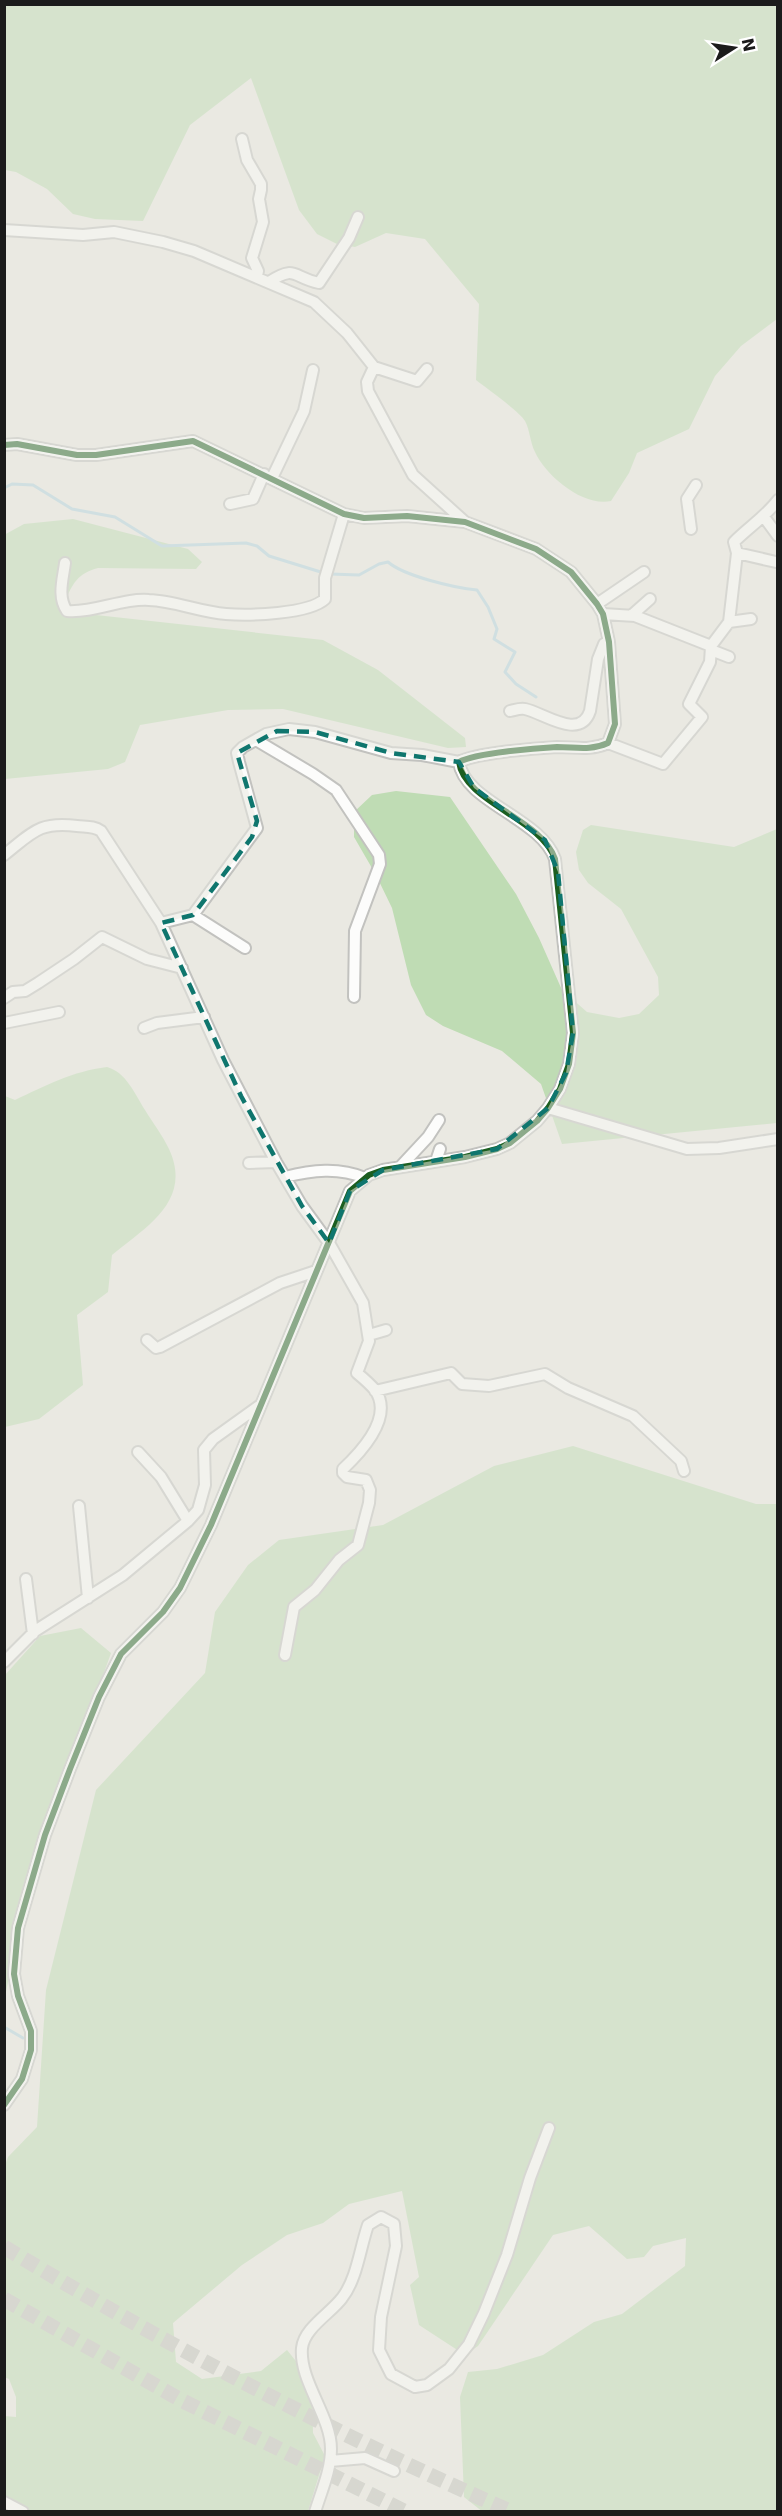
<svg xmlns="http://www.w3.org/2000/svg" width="782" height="2516" viewBox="0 0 782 2516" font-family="'DejaVu Sans',sans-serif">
<rect width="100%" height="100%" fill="#eae9e2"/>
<path fill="#bfdcb4" d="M4,5h773v314l-36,27 -26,30 -26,53 -52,24 -8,20 -18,28c-28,6 -65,-25 -76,-49 -5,-10 -5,-22 -10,-31 -6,-10 -39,-33 -49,-41l3,-76 -54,-65 -39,-6 -31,14 -18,-3 -20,-10 -18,-24 -48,-132 -61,47 -47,96 -48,-2 -22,-5 -26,-25 -31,-17 -11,-2z
M73,519l115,30 14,13 -6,7 -98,-1c-20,5 -26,16 -33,34l31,13 227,25 55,30 87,68 1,9 -18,1 -165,-39 -55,1 -88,15 -15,37 -17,7 -103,10 -1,-244 20,-11z
M396,791l54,6 66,97 23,44 23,52 25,22 32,6 20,-4 20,-19 -1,-18 -37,-68 -33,-26 -9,-13 -3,-18 7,-22 8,-5 143,22 43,-18v294l-215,21 -21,-60 -39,-33 -59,-25 -17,-11 -15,-30 -19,-77 -16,-33 -22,-38v-25l18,-17z
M107,1067c19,5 28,27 38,43 8,13 18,26 24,39 24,52 -23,78 -57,106l-4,37 -31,23 6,70 -44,34 -34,8v-331l10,4c30,-14 58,-29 92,-33z
M573,1446l183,58h21v1007l-294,1 -19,-15 -4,-100 8,-25 29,-3 46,-14 51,-33 28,-8 63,-48 1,-28 -33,8 -9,11 -17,2 -38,-33 -36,9 -75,111 -13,9 -46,-30 -9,-40 9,-8 -17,-86 -53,13 -26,19 -36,12 -45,30 -69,58 3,39 26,17 59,-8 26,-21 25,31 1,52 12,23 -17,55h-287l-16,-9 -1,-86 12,1v-20l-7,-18 -5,-2 1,-212 3,-8 29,-30 9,-137 50,-200 109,-117 10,-61 33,-47 31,-25 104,-15 111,-59z
M81,1628l30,25 -85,239 -21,105v-322l35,-39z"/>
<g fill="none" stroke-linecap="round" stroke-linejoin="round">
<path stroke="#b2d3e1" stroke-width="3" d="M4,488l8,-4 21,1 39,24 43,8 47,29 84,-3 11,3 12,10 55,17
M330,574l29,1 20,-11 9,-2c16,14 67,26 89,28l11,17 9,22 -3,10 21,13 -10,20 11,12 20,13
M4,2027l19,11"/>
<path stroke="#c1c0ba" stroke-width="15" stroke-dasharray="15 8" stroke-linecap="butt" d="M4,2247c164,99 333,188 508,265
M4,2299l175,100 227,113"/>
<g stroke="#c2c2bf" stroke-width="14">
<path id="minor" d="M242,139l5,21 14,24v6l-2,9 4,23 -11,36 6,13 -1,5
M4,230l79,5 31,-3 49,10 31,9 120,51 33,31 27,34 -7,15 1,9 45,84 52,47
M269,282c27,-18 24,-4 50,1l30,-45 9,-21
M374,367l43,14 10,-12
M4,445l13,-1 60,11h19l97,-14 151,73 20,4 43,-2 58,6 71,27 35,23 26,32 6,10 6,28 6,82 -7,19c-18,8 -32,4 -51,4 -20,1 -82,6 -98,15 5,40 82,56 96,97l18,174 -4,31 -9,25 -12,19 -11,13 -27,22 -13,6 -32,8 -82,13 -14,5 -19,16 -139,334 -31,63 -17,24 -42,42 -22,43 -29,72 -25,66 -27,93 -4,46 4,22 13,35v19l-9,29 -18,26
M272,478l32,-67 9,-41
M230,504l23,-5 11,-25
M764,517l14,19
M691,529l-4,-30 9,-14
M737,553l39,9
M65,563c-2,16 -8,34 2,48 28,2 55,-13 82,-11 26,1 51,12 77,14 23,2 83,0 99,-15v-21l19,-64
M597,604l47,-32
M603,614l32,2 76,30 18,-24 8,-69 -3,-11c15,-15 31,-25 44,-42
M632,615l18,-16
M729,622l22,-3
M711,650l18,7
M510,711c5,-1 10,-3 15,-2 19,4 55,32 65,2l8,-52 6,-15 5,-2
M256,740l57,34 23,16 43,65 1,9 -25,67 -1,66
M608,743l55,21 39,-47 -13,-13 21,-42 1,-16
M4,855c28,-22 35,-34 73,-29 9,1 17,0 24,5l60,92 62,137 53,102 26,44 27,37 34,60 6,38 -12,32c6,5 13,11 18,17 19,27 -14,62 -32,79v4l4,4 19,3 4,10 -1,13 -11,42 -19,15 -24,30 -21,17 -9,48
M193,915l52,33
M161,923l32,-8 64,-87 -18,-66 -2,-9 6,-6 23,-13 23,-5 26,3 76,21 31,2 37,7
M4,998l9,-6 12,-1 13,-8 36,-24 28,-22 45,22 35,9
M4,1023l55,-11
M144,1028l13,-5 47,-6
M548,1108l139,41 32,-1 59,-9
M436,1161l4,-12
M249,1163l27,-1
M401,1166l27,-29 11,-17
M285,1177c27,-7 54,-10 80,1
M369,1335l17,-5
M147,1340l9,8 4,-1 120,-64 36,-12
M375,1391l76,-18 11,11 27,2 56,-12 23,14 65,28 48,45 3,10
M138,1452l23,25 27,44
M79,1506l9,92
M26,1579l7,55
M4,1662l31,-31 88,-56 65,-54 10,-11 7,-25 -1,-35 9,-11 46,-33
M330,2461l35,-3 29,13
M4,2502l19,10
M315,2512c6,-20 16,-42 16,-63 0,-33 -32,-68 -29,-101 2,-20 29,-35 40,-50 15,-19 18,-50 26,-73l13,-8 13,7 2,22 -15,71 -2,33 12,24 24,13 12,-2 22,-16 20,-25 15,-31 23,-58 23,-77 19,-50"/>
</g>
<use href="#minor" stroke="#fcfcfb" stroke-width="10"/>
<g stroke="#fff" stroke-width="10">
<path id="cycleway" d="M4,445l13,-1 60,11h19l97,-14 151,73 20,4 43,-2 58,6 71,27 35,23 26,32 6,10 6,28 6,82 -7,19c-18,8 -32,4 -51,4 -20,1 -82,6 -98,15 5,40 82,56 96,97l18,174 -4,31 -9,25 -12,19 -11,13 -27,22 -13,6 -32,8 -82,13 -14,5 -19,16 -139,334 -31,63 -17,24 -42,42 -22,43 -29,72 -25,66 -27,93 -4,46 4,22 13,35v19l-9,29 -18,26"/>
</g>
<use href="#cycleway" stroke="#1b5e20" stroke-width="6"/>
</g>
<path d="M0 0H782V2516H0ZM277,731l38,1 76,21 68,9 15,26 71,52 13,32 15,161 -7,40 -18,35 -51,41 -114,21 -33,21 -21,52 -27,-37 -61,-110 -80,-173 32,-8 59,-78 5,-16 -20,-68z" fill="#eae9e2" fill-opacity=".55" fill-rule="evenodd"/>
<path fill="none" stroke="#0f766e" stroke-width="4.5" stroke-dasharray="12 8" stroke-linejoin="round" d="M277,731l38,1 76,21 68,9 15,26 71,52 13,32 15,161 -7,40 -18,35 -51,41 -114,21 -33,21 -21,52 -27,-37 -61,-110 -80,-173 32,-8 59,-78 5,-16 -20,-68z"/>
<rect width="782" height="2516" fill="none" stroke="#1b1b1b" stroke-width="12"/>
<g transform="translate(734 48) rotate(78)" stroke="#ffffff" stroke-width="4.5" paint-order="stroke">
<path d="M0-4.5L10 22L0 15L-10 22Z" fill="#1b1b1b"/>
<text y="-9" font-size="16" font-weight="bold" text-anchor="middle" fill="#1b1b1b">N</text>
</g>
</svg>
